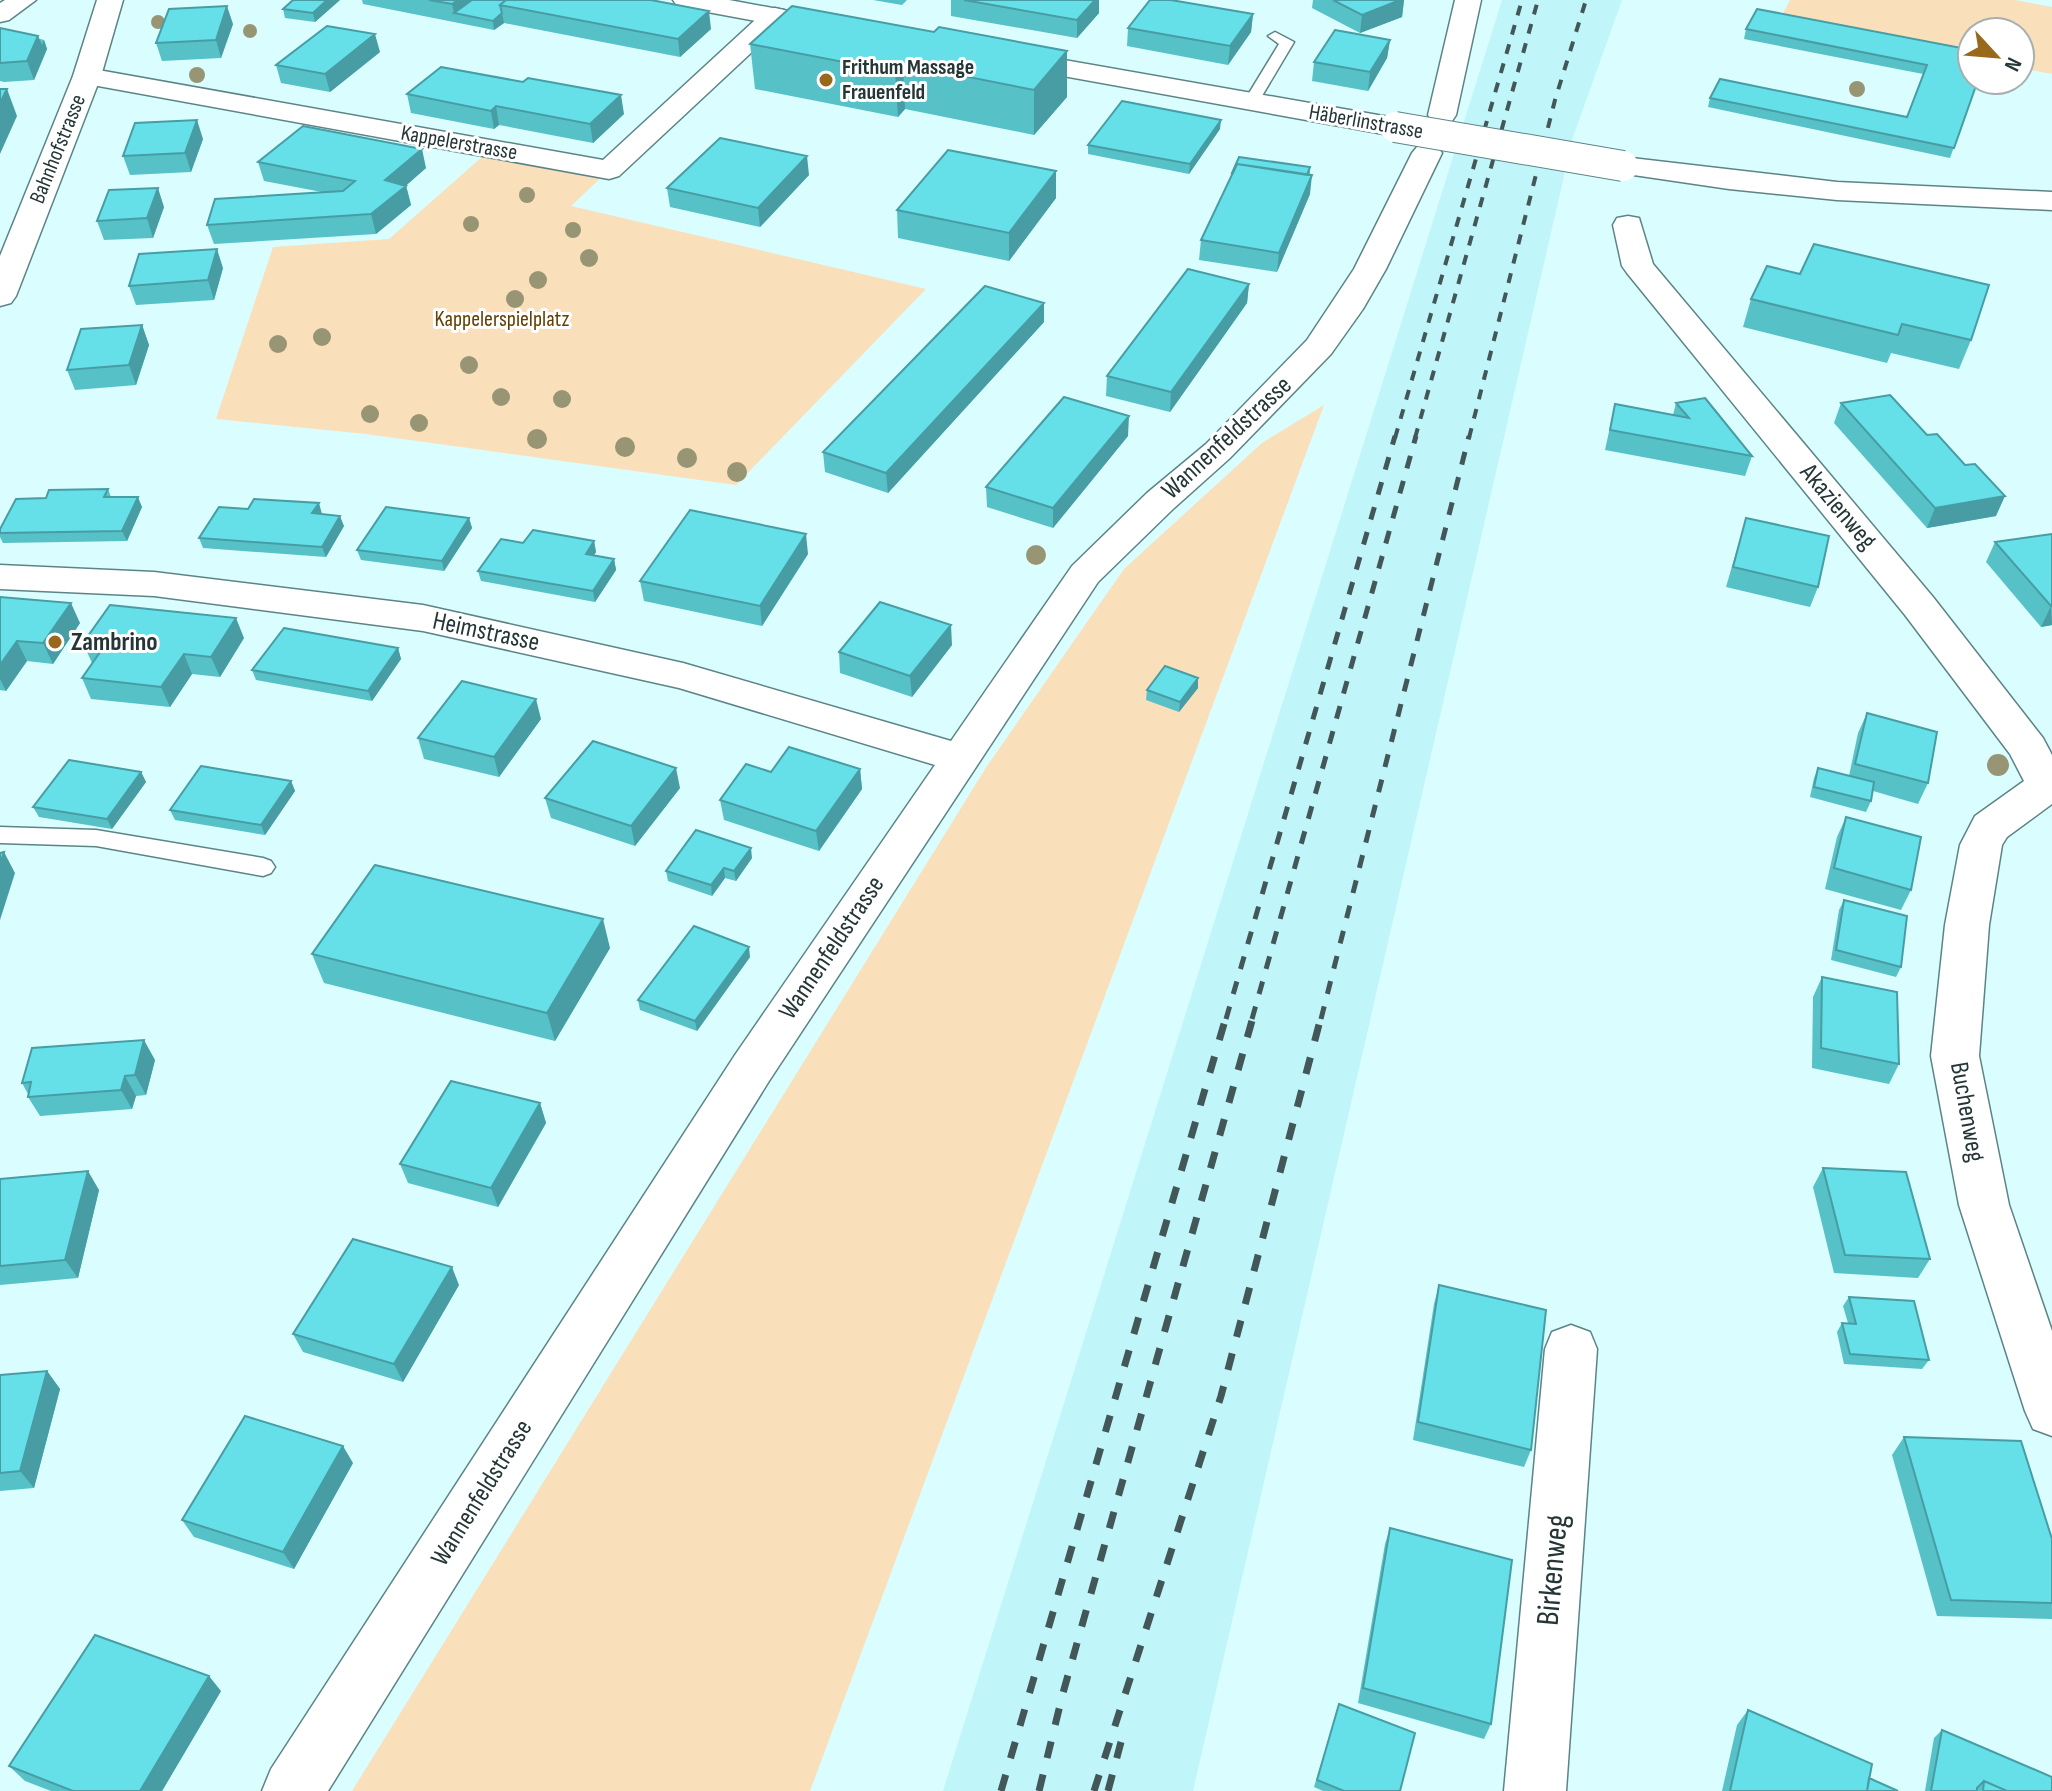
<svg xmlns="http://www.w3.org/2000/svg" width="2052" height="1791" viewBox="0 0 2052 1791" font-family="'Sofia Sans Condensed',sans-serif">
<rect width="100%" height="100%" fill="#dafdff"/>
<path fill="#c0f5f9" d="M1502,0h120l-49,137 -380,1654h-250z"/>
<path fill="#fadfbb" d="M1790,0h225l37,7v67l-32,-6v-36h-48v27l-193,-38z
M491,149l118,21 -38,36 355,83 -190,196 -370,-51 -150,-15 57,-172 116,-8z
M1324,405l-514,1386h-458l635,-1025 137,-197 138,-126z"/>
<g fill="none" stroke-linecap="round" stroke-linejoin="round">
<g stroke="#5c8487" stroke-width="3">
<path id="lane" d="M1275,32l19,10 -38,64h-10l-3,-3 36,-59 -11,-8z
M0,827l96,3 167,28 8,3 4,6 -4,6 -8,3 -167,-30 -96,-3z"/>
</g>
<g stroke="#5c8487" stroke-width="3">
<path id="street" d="M1455,0h26l-25,115 -4,6 -10,3 -10,-3 -4,-6z
M775,8l9,2 4,6 -4,6 -165,154 -10,3 -522,-95 -10,-2 -4,-6 4,-6 10,-2 516,92 163,-150z
M1427,144l10,3 5,6 -56,116 -23,40 -32,45 -101,104 -57,51 -75,73 -329,499 -441,710h-66l9,-22 464,-714 200,-290 -256,-77 -256,-57 -269,-35 -154,-7v-24l154,7 269,33 260,58 268,78 121,-175 75,-73 59,-49 101,-104 47,-71 58,-116 5,-6z
M1628,216l11,2 14,46 280,333 110,141 9,17v49l-45,33 -5,8 -13,80 -10,131 30,149 43,126v105l-19,-7 -8,-18 -66,-206 -28,-149 14,-131 15,-80 15,-29 49,-35 -14,-27 -105,-139 -278,-342 -5,-7 -9,-41 4,-7z
M1571,1325l19,7 7,17 -31,442h-62l41,-442 7,-17z"/>
</g>
<g stroke="#5c8487" stroke-width="3">
<path id="secondary" d="M5,0h31l-27,20 -9,2v-19z
M673,0h56l108,20 9,2 4,6 -4,6 -9,2 -151,-28 -9,-2z
M1007,50l388,68 10,3 4,6 -4,6 -10,3 -398,-72 -4,-6 4,-6z
M1623,157l214,25 215,10v18l-215,-10 -108,-11 -116,-17 -5,-6 5,-6z"/>
</g>
<g stroke="#5c8487" stroke-width="3">
<path id="primary" d="M97,0h26l-22,76 -85,220 -5,7 -11,3v-50l73,-180z"/>
</g>
<use href="#lane" fill="#fff" fill-rule="evenodd"/>
<use href="#street" fill="#fff" fill-rule="evenodd"/>
<use href="#secondary" fill="#fff" fill-rule="evenodd"/>
<use href="#primary" fill="#fff" fill-rule="evenodd"/>
<path stroke="#435758" stroke-width="4" stroke-dasharray="10 10" stroke-linecap="butt" d="M1395,438l127,-438
M1415,438l123,-438
M1469,438l86,-338 31,-100"/>
<path stroke="#435758" stroke-width="5" stroke-dasharray="13 13" stroke-linecap="butt" d="M1226,1019l169,-583
M1252,1019l164,-583
M1321,1019l148,-583"/>
<path stroke="#435758" stroke-width="7" stroke-dasharray="17 17" stroke-linecap="butt" d="M1001,1791l225,-774
M1039,1791l24,-98 190,-676
M1094,1791l127,-395 100,-379
M1108,1791l13,-49"/>
<g stroke="#5c8487" stroke-width="32" stroke-linecap="butt">
<path id="secondary-bridge" d="M1395,127l228,39"/>
</g>
<use href="#secondary-bridge" stroke="#fff" stroke-width="30"/>
</g>
<g fill="#989574">
<circle cx="158" cy="22" r="7"/>
<circle cx="250" cy="31" r="7"/>
<circle cx="197" cy="75" r="8"/>
<circle cx="1857" cy="89" r="8"/>
<circle cx="527" cy="195" r="8"/>
<circle cx="471" cy="224" r="8"/>
<circle cx="573" cy="230" r="8"/>
<circle cx="589" cy="258" r="9"/>
<circle cx="538" cy="280" r="9"/>
<circle cx="515" cy="299" r="9"/>
<circle cx="322" cy="337" r="9"/>
<circle cx="278" cy="344" r="9"/>
<circle cx="469" cy="365" r="9"/>
<circle cx="501" cy="397" r="9"/>
<circle cx="562" cy="399" r="9"/>
<circle cx="370" cy="414" r="9"/>
<circle cx="419" cy="423" r="9"/>
<circle cx="537" cy="439" r="10"/>
<circle cx="625" cy="447" r="10"/>
<circle cx="687" cy="458" r="10"/>
<circle cx="737" cy="472" r="10"/>
<circle cx="1036" cy="555" r="10"/>
<circle cx="1998" cy="765" r="11"/>
</g>
<path fill="#57c1c8" d="M340,0l-25,22 -30,-4 -2,-9z
M362,0h289l60,29 -31,28 -176,-34 -10,7 -131,-26z
M873,0h34l-5,5z
M951,0h144l4,13 -22,25 -126,-22z
M1313,0h91l-2,17 -42,16 -48,-25z
M1757,9l221,71 -28,78 -242,-51 2,-9 197,19 16,-43 -179,-35 2,-10z
M1253,14l-2,18 -23,33 -101,-19 1,-18z
M233,24l-12,34 -59,3 -6,-18z
M0,28l44,12 3,9 -13,31 -30,2 -4,-1z
M934,32l133,19v46l-33,38 -129,-26 -7,8 -143,-28 -5,-45z
M1390,40l-3,18 -19,33 -56,-10 2,-19z
M380,52l-50,40 -49,-9 -5,-18z
M407,94l217,20 -31,29 -94,-18 -5,4 -83,-16z
M1220,129l-31,45 -101,-20v-9z
M203,139l-12,33 -61,3 -7,-19z
M258,162l168,6 -20,17 5,20 -35,29 -162,10 -7,-19 115,-33 -58,-11z
M1310,167v27l-33,78 -78,-12 2,-20 30,-64 1,-3z
M809,175l-49,52 -90,-20 -3,-19z
M1056,198l-47,63 -111,-23 -1,-28z
M164,207l-11,31 -49,2 -7,-19z
M223,268l-9,32 -78,5 -7,-19z
M1800,274l171,66 -12,29 -68,-16 -4,10 -144,-36 8,-28z
M1249,284l-2,19 -77,109 -64,-16 1,-20z
M1044,322l-156,171 -63,-21 -2,-20z
M142,325l7,20 -13,40 -61,5 -8,-20z
M1676,403l76,53 -7,20 -140,-26 10,-46 58,11z
M1841,403l86,32 69,81 -69,12 -93,-105z
M1128,436l-75,92 -66,-21 -1,-20z
M108,489l3,8 31,10 -15,34 -124,2 -3,-6v-8l46,-31z
M322,514l22,12 -18,31 -123,-9 -4,-10z
M469,518l3,10 -28,43 -83,-11 -4,-10z
M1746,518l72,69 -8,20 -84,-20z
M2052,534v91l-11,2 -55,-65 9,-20z
M594,541l2,11 -2,3 20,4 2,11 -21,32 -114,-21 -3,-10 45,-28z
M808,554l-46,72 -118,-25 -4,-20z
M0,597l80,26 -27,41 -26,-3 -21,30 -6,-1z
M244,638l-24,39 -28,-3 -22,33 -79,-8 -9,-21 10,-15 -9,-20z
M952,645l-40,52 -72,-24 -1,-21z
M398,648l3,11 -29,42 -116,-21 -4,-10z
M1198,678v10l-19,24 -33,-12 1,-10z
M1867,713l61,70 -10,21 -45,-13 -2,10 -5,11 -56,-15 4,-19 4,-10 31,8 9,-43z
M541,719l-42,58 -75,-18 -6,-21z
M860,769l2,20 -43,62 -95,-31 -4,-20 51,-28z
M141,772l5,10 -34,47 -73,-12 -6,-10z
M291,781l4,10 -30,44 -90,-15 -5,-10z
M680,788l-45,58 -84,-28 -6,-20z
M1846,817l65,73 -10,20 -76,-21 12,-52z
M752,858l-16,23 -11,-3 -13,18 -44,-15 -2,-10z
M1844,900l57,67 -5,10 -65,-17 8,-50z
M610,948l-55,93 -231,-58 -12,-29z
M750,957l-53,74 -57,-21 -2,-10z
M1822,977l77,87 -10,20 -77,-16 1,-71z
M155,1060l-9,35 -10,1 -4,13 -92,7 -12,-19v-3l-6,-11z
M540,1103l6,20 -48,84 -90,-24 -8,-19z
M1823,1168l107,91 -12,19 -84,-5 -21,-86z
M0,1179l99,11 -21,88 -78,7z
M459,1285l-56,97 -100,-30 -10,-18z
M1439,1285l92,165 -7,17 -111,-27 21,-136z
M1849,1297l80,63 -7,9 -78,-5 -7,-32 5,-9h6l-5,-17z
M47,1371l13,18 -26,99 -34,3v-116z
M1904,1437l148,102v80l-115,-3 -45,-161z
M353,1463l-59,106 -100,-32 -12,-17z
M1390,1528l101,196 -7,15 -126,-36 27,-159z
M221,1691l-59,100h-111l-26,-10 -16,-15z
M1339,1704l61,87h-77l-9,-4z
M1748,1710l121,68 29,13h-176l15,-66z
M1942,1730l110,61h-127l9,-53z"/>
<path fill="#479da3" d="M327,0h13l-25,22 -2,-9z
M458,0h28l-32,13 -2,-9z
M1095,0h4v13l-22,25v-18z
M1400,0h4l-2,17 -42,16 2,-18z
M227,6l6,18 -12,34 -5,-18z
M709,11l2,18 -31,28 -2,-18z
M502,13l2,10 -10,7 -1,-9z
M1253,14l-2,18 -23,33 2,-19z
M375,34l5,18 -50,40 -5,-18z
M38,36l4,9 2,-5 3,9 -13,31 -7,-19z
M1390,40l-3,18 -19,33 2,-19z
M1067,51v46l-33,38v-45z
M903,64l2,45 -7,8 -3,-45z
M7,89l10,27 -17,38v-51z
M621,95l3,19 -31,29 -3,-19z
M496,106l3,19 -5,4 -3,-18z
M197,120l6,19 -12,33 -6,-19z
M1221,120l-1,9 -31,45 1,-10z
M422,149l4,19 -26,23 6,-5 5,19 -35,29 -5,-20 14,-34z
M807,156l2,19 -49,52 -2,-19z
M1056,171v27l-47,63v-28z
M1312,175l-2,19 -33,78 2,-19z
M158,188l6,19 -11,31 -6,-20z
M217,249l6,19 -9,32 -6,-20z
M1249,284l-2,19 -77,109 1,-20z
M1044,303v19l-156,171 -2,-20z
M142,325l7,20 -13,40 -7,-20z
M1129,416l-1,20 -75,92v-20z
M2005,496l-9,20 -69,12 8,-20z
M138,497l4,10 -15,34 -5,-10z
M319,503l3,11 -10,-1z
M340,516l4,10 -18,31 -4,-10z
M469,518l3,10 -28,43 -2,-10z
M806,534l2,20 -46,72 -2,-20z
M594,541l2,11 -8,12 -2,-10z
M614,559l2,11 -21,32 -2,-11z
M71,603l9,20 -27,41 -10,-21z
M2051,606l1,19 -11,2z
M236,618l8,20 -24,39 -9,-20z
M951,625l1,20 -40,52 -2,-21z
M17,641l10,20 -21,30 -6,-12v-14z
M398,648l3,11 -29,42 -4,-10z
M184,654l8,20 -22,33 -9,-20z
M1198,678v10l-19,24 1,-10z
M536,699l5,20 -42,58 -5,-20z
M676,768l4,20 -45,58 -4,-20z
M860,769l2,20 -43,62 -3,-20z
M141,772l5,10 -34,47 -5,-10z
M291,781l4,10 -30,44 -4,-10z
M751,848l1,10 -16,23 -2,-10z
M4,852l11,21 -15,47v-56z
M724,868l1,10 -13,18 -1,-11z
M603,919l7,29 -55,93 -8,-28z
M749,947l1,10 -53,74 -2,-10z
M144,1040l11,20 -9,35 -11,-20z
M125,1076l11,20 -4,13 -11,-19z
M540,1103l6,20 -48,84 -7,-19z
M88,1171l11,19 -21,88 -13,-18z
M452,1267l7,18 -56,97 -9,-18z
M47,1371l13,18 -26,99 -14,-17z
M343,1446l10,17 -59,106 -11,-17z
M209,1676l12,15 -59,100h-22z"/>
<path fill="#65e0e9" stroke="#479da3" stroke-width="2" d="M293,0h34l-14,13 -30,-4z
M429,0h29l-6,4z
M472,0h34l-6,5 2,8 -9,8 -39,-8z
M506,0h145l58,11 -31,28 -178,-34z
M964,0h131l-18,20z
M1150,0h21l82,14 -23,32 -102,-18z
M1333,0h67l-38,15z
M227,6l-11,34 -60,3 13,-34z
M792,6l142,26 5,-5 128,24 -33,39 -131,-26 -8,8 -145,-28z
M1757,9l215,41v30h6l-24,68 -244,-50 10,-19 187,38 20,-52 -181,-36z
M327,26l48,8 -50,40 -49,-9z
M0,28l38,8 -11,25 -27,2z
M1335,30l55,10 -20,32 -56,-10z
M441,67l82,15 5,-4 93,17 -31,29 -94,-18 -5,5 -84,-17z
M0,89h7l-7,14z
M1122,101l99,19 -31,44 -102,-19z
M197,120l-12,33 -62,3 12,-33z
M303,126l119,23 -37,31 21,6 -35,28 -164,11 8,-26 128,-8 12,-10 -97,-19z
M720,138l87,18 -49,52 -91,-20z
M948,150l108,21 -47,62 -112,-23z
M1239,157l71,10 -3,8 -70,-11 -4,9h-1z
M1237,164l75,11 -33,78 -78,-13z
M158,188l-11,30 -50,3 12,-31z
M1814,244l175,41 -18,55 -69,-16 -4,11 -147,-36 16,-33 33,8z
M217,249l-9,31 -79,6 10,-32z
M1188,269l61,15 -78,108 -64,-16z
M985,286l59,17 -158,170 -63,-21z
M142,325l-13,40 -62,5 14,-41z
M1890,395l37,40 10,-1 28,31 10,-1 30,32 -70,12 -94,-105z
M1064,397l65,19 -76,92 -67,-21z
M1705,398l47,58 -142,-26 5,-26 74,14 -13,-15z
M108,489l-4,8h34l-16,34 -122,2v-4l16,-30 30,-1 3,-8z
M254,499l65,4 -7,10 28,3 -18,31 -123,-9 20,-31 29,2z
M386,507l83,11 -27,43 -85,-11z
M690,510l116,24 -46,72 -120,-25z
M1746,518l83,18 -11,51 -85,-20z
M533,530l61,11 -8,13 28,5 -21,32 -115,-20 23,-32 22,4z
M2052,534v72h-1l-56,-64z
M0,597l71,6 -28,40 -26,-2 -17,24z
M880,602l71,23 -41,51 -71,-24z
M110,605l126,13 -25,39 -27,-3 -23,33 -79,-9 23,-33 -22,-2z
M284,628l114,20 -30,43 -116,-21z
M1165,666l33,12 -18,24 -33,-12z
M462,681l74,18 -42,58 -76,-19z
M1867,713l70,19 -9,51 -73,-19z
M593,741l83,27 -45,58 -86,-28z
M789,747l71,22 -44,62 -96,-31 26,-36 25,8z
M69,760l72,12 -34,47 -74,-12z
M201,766l90,15 -30,44 -91,-15z
M1818,768l56,14 -3,19 -57,-14z
M1846,817l75,20 -10,53 -77,-22z
M696,830l55,18 -17,23 -10,-3 -13,17 -45,-14z
M4,852l-4,12v-11z
M375,865l228,54 -56,94 -235,-59z
M1844,900l63,16 -6,51 -65,-17z
M694,926l55,21 -54,74 -57,-21z
M1822,977l75,15 2,72 -78,-16z
M144,1040l-9,35 -10,1 -4,14 -93,7 3,-15 -9,1 10,-35z
M451,1081l89,22 -49,85 -91,-24z
M1823,1168l83,4 24,87 -85,-4z
M88,1171l-23,89 -65,6v-87z
M353,1239l99,28 -58,97 -101,-30z
M1439,1285l107,25 -15,140 -113,-28z
M1849,1297l65,4 15,59 -79,-6 -8,-31 14,1z
M47,1371l-27,100 -20,2v-98z
M245,1416l98,30 -60,106 -101,-32z
M1904,1437l117,4 31,98v64l-101,-3z
M1390,1528l122,32 -21,164 -128,-36z
M95,1635l114,41 -69,115h-67l-64,-25z
M1339,1704l76,29 -15,58h-56l-27,-11z
M1748,1710l124,54 -5,27h-137z
M1942,1730l110,47v14h-45l-23,-10 -7,7v3h-46z
M1869,1778l29,13h-31z
M1984,1781l23,10h-24z"/>
<g fill="#98691a" stroke="#fff" stroke-width="3">
<circle cx="826" cy="80" r="8"/>
<circle cx="55" cy="642" r="8"/>
</g>
<g text-anchor="middle" dominant-baseline="central" stroke-width="6" stroke-linejoin="round" paint-order="stroke">
<g font-size="22" font-weight="bold" fill="#253637" stroke="#fff" text-anchor="start">
<text x="842" y="67">Frithum Massage<tspan x="842" dy="25">Frauenfeld</tspan></text>
</g>
<g font-size="22" fill="#253637" stroke="#fff">
<text transform="translate(1366 122) rotate(10)">Häberlinstrasse</text>
<text transform="translate(459 143) rotate(10)">Kappelerstrasse</text>
<text transform="translate(58 149) rotate(-68)">Bahnhofstrasse</text>
</g>
<g font-size="22" fill="#624002" stroke="#fff">
<text x="502" y="319">Kappelerspielplatz</text>
</g>
<g font-size="26" fill="#253637" stroke="#fff">
<text transform="translate(1227 438) rotate(-43)">Wannenfeldstrasse</text>
<text transform="translate(1838 507) rotate(50)">Akazienweg</text>
<text transform="translate(486 632) rotate(12)">Heimstrasse</text>
<text transform="translate(832 948) rotate(-56)">Wannenfeldstrasse</text>
<text transform="translate(1967 1112) rotate(80)">Buchenweg</text>
<text transform="translate(482 1493) rotate(-58)">Wannenfeldstrasse</text>
</g>
<g font-size="26" font-weight="bold" fill="#253637" stroke="#fff" text-anchor="start">
<text x="71" y="642">Zambrino</text>
</g>
<g font-size="32" fill="#253637" stroke="#fff">
<text transform="translate(1553 1570) rotate(-85)">Birkenweg</text>
</g>
</g>
<g transform="translate(1996 56) rotate(116)"><circle r="38" fill="#ffffff" stroke="#a8afaf" stroke-width="2"/>
<path d="M0-6L14 30L0 20L-14 30Z" fill="#98691a"/>
<text y="-12" font-size="22" font-weight="bold" text-anchor="middle" fill="#253637">N</text>
</g>
</svg>
